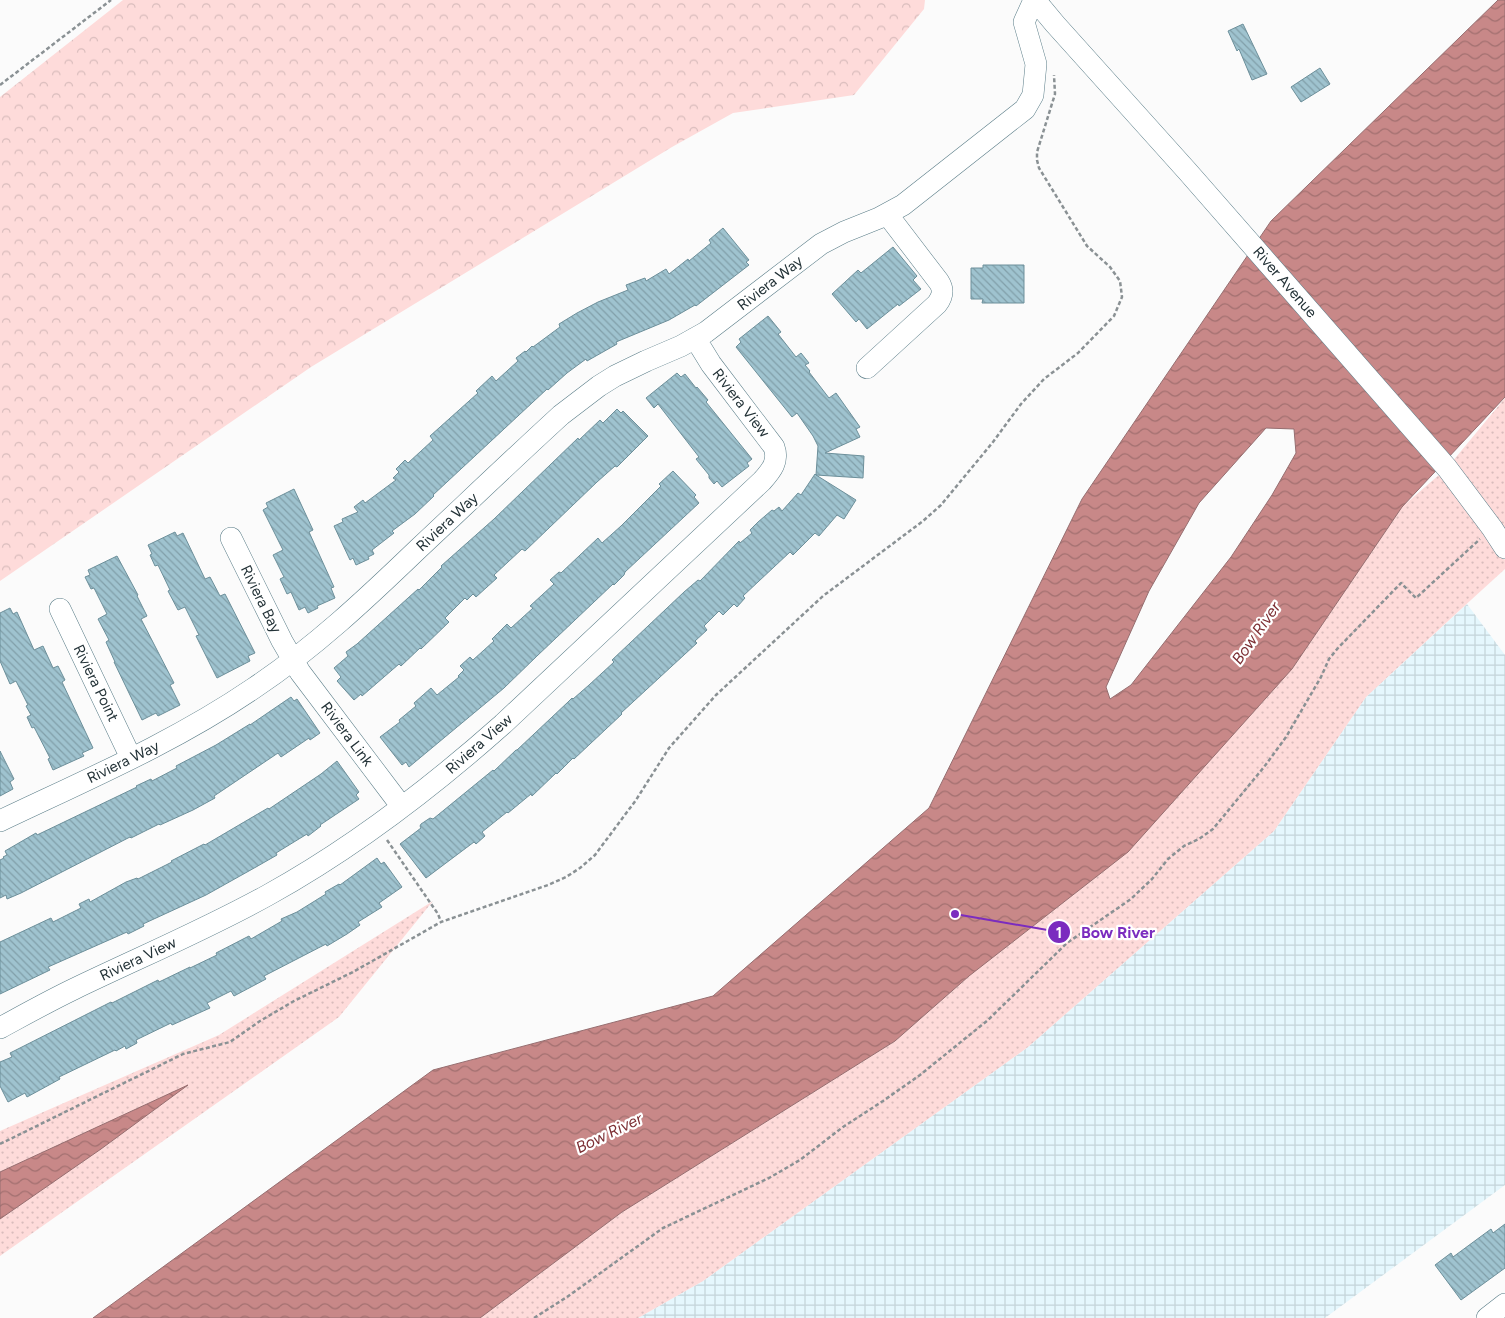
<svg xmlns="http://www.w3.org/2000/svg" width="1505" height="1318" viewBox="0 0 1505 1318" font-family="Figtree,sans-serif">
<defs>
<pattern id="industrial-grid" width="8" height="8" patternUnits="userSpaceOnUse" patternTransform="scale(1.25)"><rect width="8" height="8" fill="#e5f7fd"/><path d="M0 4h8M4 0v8" fill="none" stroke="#c4d4d9"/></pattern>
<pattern id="grass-dots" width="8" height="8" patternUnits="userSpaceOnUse" patternTransform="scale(1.25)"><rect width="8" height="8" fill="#fedbda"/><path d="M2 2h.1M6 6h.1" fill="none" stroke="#d9bcbc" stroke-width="1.8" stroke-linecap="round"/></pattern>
<pattern id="forest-crowns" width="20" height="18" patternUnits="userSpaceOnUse" patternTransform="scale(1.25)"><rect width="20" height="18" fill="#fedbda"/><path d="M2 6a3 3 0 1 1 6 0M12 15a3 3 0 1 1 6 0" fill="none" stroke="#d9bcbc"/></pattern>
<pattern id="water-waves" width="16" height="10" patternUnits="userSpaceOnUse" patternTransform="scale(1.25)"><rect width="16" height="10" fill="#c88888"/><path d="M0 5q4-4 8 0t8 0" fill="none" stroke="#a27070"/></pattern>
<pattern id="building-back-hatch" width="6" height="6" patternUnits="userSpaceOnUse" patternTransform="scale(1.25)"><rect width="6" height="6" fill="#9fc3cf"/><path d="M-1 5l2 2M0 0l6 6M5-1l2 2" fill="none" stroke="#819fa9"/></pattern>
</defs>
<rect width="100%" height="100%" fill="#fbfbfb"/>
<path fill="url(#industrial-grid)" d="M1467,604l38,51v530l-180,133h-687l65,-37 325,-234 246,-216 92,-134z"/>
<path fill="url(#grass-dots)" d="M1505,398v150l-53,-72 53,84v9l-45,41 -94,87 -92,134 -246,216 -325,234 -65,37h-158l142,-106 273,-171 74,-65 323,-307 110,-162 45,-39z
M433,901l-94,116 -339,239v-125l219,-96z"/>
<path fill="url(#forest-crowns)" d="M123,0h802l-1,9 -70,86 -121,18 -61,34 -361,220 -311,214v-484z"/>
<path fill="url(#water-waves)" stroke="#966e70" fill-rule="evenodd" d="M1498,0h7v397l-103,110 -110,162 -164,183 -159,124 -74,65 -273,171 -142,106h-387l340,-248 280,-74 216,-188 153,-309 189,-278zM1266,428l28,1 2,24 -24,42 -41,62 -100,128 -21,14 -4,-12 43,-96 50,-88z
M188,1085l-87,64 -101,70v-47z"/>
<path fill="url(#building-back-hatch)" stroke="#6c8f9a" d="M1243,24l24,50 -15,6 -13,-31 -2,2 -9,-20z
M1320,68l10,16 -29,18 -10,-15z
M723,228l26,32 -3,2 3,3 -53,41 -1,-1 -26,15 -53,22 1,2 -30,17 -1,-2 -19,14 -19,17 -1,-1 -114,106 1,1 -19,18 -23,17 2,2 -22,17 2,4 -6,3 1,2 -13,6 -3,-7 -3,2 -16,-34 9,-4 -1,-3 16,-7 -4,-5 9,-7 2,3 31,-23 -3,-2 6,-6 -3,-3 9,-9 3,3 25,-23 -3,-4 48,-43 -2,-2 16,-15 4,5 22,-20 -2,-3 9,-7 1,1 6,-6 1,1 27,-20 -1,-3 18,-11 21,-11 30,-12 -2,-5 19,-7 1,3 20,-12 3,5 19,-15 1,2 22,-18 -2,-3z
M893,247l24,29 -4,4 8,9 -22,17 -1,-2 -31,25 -8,-10 -3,3 -24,-28 26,-24 3,3z
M983,265h41v38h-42l1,-4h-12v-31h12z
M768,316l13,16 -3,2 18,23 5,-4 8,10 -4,2 5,6 -1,1 20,26 7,-5 24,34 -4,2 4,8 -35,16 39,3 -1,22 -47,-3 40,25 -12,19 -7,-4 -18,21 -4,-3 -22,22 -3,-3 -47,44 2,2 -8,9 -3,-3 -11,11 -4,-4 -15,15 3,4 -12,11 2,2 -76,70 1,1 -48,45 -1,-1 -16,16 -1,-1 -24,23 -1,-2 -23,19 -1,-1 -25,20 3,4 -9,8 -2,-2 -48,36 -26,-34 21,-16 -1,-2 1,-2 9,-6 3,1 60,-49 1,1 22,-21h1l51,-48 4,-4 1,1 16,-14 25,-23 -2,-2 72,-68 14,-12 2,1 39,-40 1,2 12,-10 -2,-3 8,-8 14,-12 2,1 5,-4 3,4 16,-18 3,2 14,-21 1,1 2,-29 -5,-10 -16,-23 -5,4 -56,-70 5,-5 -2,-3z
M677,373l4,4 4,-3 11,14 1,-1 11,13 -2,2 46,57 -5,4 2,3 -27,21 -5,-6 -3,3 -5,-6v-3l-13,-16 3,-2 -41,-53 -4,4 -8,-10z
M617,409l4,4 2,-2 25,25 -31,31 -2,-1 -18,16 -72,69 -3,-2 -28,26 3,3 -21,19 -3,-3 -6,6 -2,-2 -20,20 4,4 -28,27 -1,-1 -19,18 -2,-2 -37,32 -1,-2 -7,6 -17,-19 4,-4 -7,-9 14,-12 -2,-4 11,-8 61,-55 1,1 23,-23 -1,-1 53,-47 84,-81 1,2 21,-20 3,3z
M673,471l23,24 -2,2 5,6 -74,69 -1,3 -10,10 -1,-1 -76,72 -33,32 -95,79 -3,-5 -4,3 -22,-28 20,-15 -1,-2 17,-14 -2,-3 17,-15 6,7 22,-18 -1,-1 6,-6 -4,-4 10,-9 3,3 21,-19 -2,-2 15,-15 4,4 22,-20 -3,-2 24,-22 -4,-4 9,-8 2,1 37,-35 4,5 19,-17 40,-40 -2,-2z
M294,489l19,41 -4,2 25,55 -3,1 4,10 -18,8 1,2 -10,5 -3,-6 -6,3 -8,-18 -4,2 -7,-15 4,-2 -11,-22 10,-5 -20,-40 5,-3 -2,-4z
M175,532l2,4 6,-3 22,46 5,-2 10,19 5,-2 30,59 -7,3 2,5 -33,17 -21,-42 3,-1 -14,-28 -7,3 -10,-19 2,-1 -12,-25 -3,1 -5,-11 2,-1 -4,-9z
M117,556l21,39 -1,1 10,20 -6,3 33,64 -4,2 10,20 -22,11 -2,-3 -14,7 -28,-58h1l-9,-20 3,-2 -11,-21 9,-5 -13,-26 -3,1 -6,-12 5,-2 -2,-5z
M10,608l3,6 4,-2 17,38 9,-4 10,22 5,-2 7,14 -3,2 31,66 -11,5 2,3 -31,14 -5,-11 2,-1 -16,-31 -2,1 -5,-11 4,-2 -5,-9 2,-1 -12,-24 -6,3 -10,-23v-48z
M291,697l3,4 3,-2 23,34 -10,7 -1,-2 -28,19 -3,-4 -55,37 -9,6 1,2 -22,12 -33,15 -1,-1 -28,14 -1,-1 -109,56 -14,6 -1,-4 -6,3v-38l4,-2 -1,-1 4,-2 -2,-4 31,-18 1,2 100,-48 -1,-1 15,-7 1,2 25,-13 -1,-2 40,-21 34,-21v1z
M0,751l14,28 -4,3 3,7 -13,7z
M337,761l22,31 -3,3 3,4 -39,26 1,1 -13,10 -1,-2 -31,19 1,2 -21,12 -50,28 -63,29 1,2 -16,8 -1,-2 -79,35 2,3 -50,24v-52l51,-24 2,4 28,-14 -2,-4 10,-5 1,3 36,-20 11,-4 1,1 34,-17 -1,-1 33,-17 1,1 63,-37 1,1 52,-35z
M377,858l4,6 3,-2 18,25 -23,16 3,4 -24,15 2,3 -13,9 -20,12 -1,-2 -62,32 2,3 -32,17 -3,-5 -24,12 3,5 -38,17 -1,-2 -33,16 -2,1 1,3 -11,6 -1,-3 -9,5 -1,-1 -56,27 1,2 -33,18 -2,-4 -17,9 -8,-16v-24l12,-5 -2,-4 101,-51 1,1 46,-23 1,2 31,-15v1l27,-13 -1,-2 33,-17 2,3 31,-18 -1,-2 16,-7 29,-18 -1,-2 14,-8 1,1z
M1505,1224v44l-44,32 -26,-35 16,-12 2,4 38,-28 2,4z"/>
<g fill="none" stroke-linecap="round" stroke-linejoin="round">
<g stroke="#597c87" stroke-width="22">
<path id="minor" d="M1035,0l20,24 133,148 259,296 45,60 13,20
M867,368l70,-64c6,-8 7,-14 2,-22l-52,-68
M231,538l51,103 18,31 102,135
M60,609l71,149
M0,821c86,-41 175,-79 254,-133 60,-40 112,-89 164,-139 48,-45 95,-90 143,-134l38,-29 16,-10 31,-15 35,-15 25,-14 115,-88 23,-12 35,-14 24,-13 122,-96 8,-14 3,-31 -12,-42 10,-22
M0,1028c24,-13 49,-27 74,-39 64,-31 131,-59 194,-94 85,-47 163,-107 235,-171l259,-243c10,-11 17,-20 12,-34l-63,-83 -16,-26
M1487,1318l18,-14"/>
</g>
<path stroke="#8a9194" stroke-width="2.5" stroke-dasharray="4 2.5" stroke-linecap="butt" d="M0,85l111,-85
M387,840l51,74 3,8
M0,1144l183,-90 47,-12 30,-21 34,-20 59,-29 88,-50 107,-37 18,-8 14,-9 15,-13 41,-55 33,-52 47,-53 107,-99 100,-75 18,-16 52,-63 28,-38 23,-25 34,-26 36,-37 8,-19 -2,-16 -10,-14 -23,-21 -48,-78 -2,-8v-8l18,-58 -1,-19
M534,1318l33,-21 96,-69 106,-50 31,-18 43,-33 40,-26 37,-26 68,-55 79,-77 64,-44 21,-20 16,-20 16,-13 15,-7 14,-10 51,-62 22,-30 35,-60 8,-18 9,-11 63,-65 15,15 64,-59"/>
<use href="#minor" stroke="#fff" stroke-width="21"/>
</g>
<g text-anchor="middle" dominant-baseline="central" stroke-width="4.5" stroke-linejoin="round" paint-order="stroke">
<g font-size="15" fill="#233237" stroke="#fff">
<text transform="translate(1285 282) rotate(49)">River Avenue</text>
<text transform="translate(770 283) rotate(-38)">Riviera Way</text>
<text transform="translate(741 403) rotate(52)">Riviera View</text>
<text transform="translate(447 522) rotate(-43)">Riviera Way</text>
<text transform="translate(261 599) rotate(64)">Riviera Bay</text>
<text transform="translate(96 683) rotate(64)">Riviera Point</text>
<text transform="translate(347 734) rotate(53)">Riviera Link</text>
<text transform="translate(479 744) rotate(-41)">Riviera View</text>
<text transform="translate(123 762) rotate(-26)">Riviera Way</text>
<text transform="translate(138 959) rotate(-25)">Riviera View</text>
</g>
<g font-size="16" font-style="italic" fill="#7c2e33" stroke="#fff">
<text transform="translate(1256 633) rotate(-55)">Bow River</text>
<text transform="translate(609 1133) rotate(-26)">Bow River</text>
</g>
</g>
<path fill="none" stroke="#7b2cbf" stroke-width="2" d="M955 914L1059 932"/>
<g fill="#7b2cbf" stroke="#fff" stroke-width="2">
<circle cx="955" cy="914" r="5"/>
<circle cx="1059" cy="932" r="12"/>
</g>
<g font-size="15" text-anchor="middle" font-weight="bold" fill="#fff">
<text x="1059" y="938">1</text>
</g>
<g font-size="16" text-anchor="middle" font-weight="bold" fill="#7b2cbf" stroke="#fff" stroke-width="4.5" stroke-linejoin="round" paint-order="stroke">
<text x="1118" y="938">Bow River</text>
</g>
</svg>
